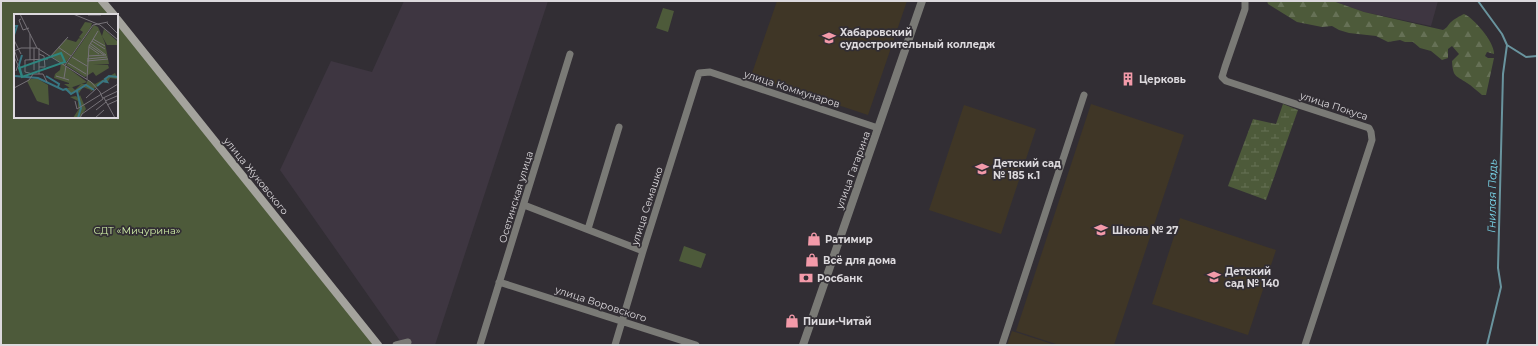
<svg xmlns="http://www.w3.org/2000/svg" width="1538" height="346" viewBox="0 0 1538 346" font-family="Montserrat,sans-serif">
<defs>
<pattern id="forest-firs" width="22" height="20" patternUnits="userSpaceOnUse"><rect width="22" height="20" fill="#4d5a3a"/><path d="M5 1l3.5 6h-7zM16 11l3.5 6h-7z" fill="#667156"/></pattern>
<pattern id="wetland-marsh" width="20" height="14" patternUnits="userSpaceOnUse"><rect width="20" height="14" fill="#4d5a3a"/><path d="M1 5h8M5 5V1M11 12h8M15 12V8" fill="none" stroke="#667156"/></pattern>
</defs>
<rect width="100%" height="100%" fill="#322e34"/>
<path fill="#3e3641" d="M404,1h144l-113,344h-32l-123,-175 51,-109 41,11z
M1333,1h105l-7,25 -67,-14z"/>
<path fill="#3f3626" d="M777,1h130l-39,114 -117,-39z
M1091,104l93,31 -70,210h-55l-43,-14z
M964,105l72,24 -35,105 -72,-24z
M1180,218l96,32 -28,85 -96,-31z
M1012,331l43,14h-48z"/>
<path fill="url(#forest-firs)" d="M1267,1h66l31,11 79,18c4,-2 5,-5 8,-8 3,-3 9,-6 13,-8 10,4 31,29 30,40l-7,-2 -2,4 3,2h6l-8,37h-4c-5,-4 -10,-9 -15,-12 -12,-8 -14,-6 -15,-22l7,-7 -7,-8 -4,3v9l-6,2 -11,-9 -11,-3 -7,-6h-8l-5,-2 -12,2 -12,-6 -27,-3 -10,-3 -7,-4 -10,1 -25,-5 -29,-18z"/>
<path fill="url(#wetland-marsh)" d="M1283,104l15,6 -32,90 -38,-14 25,-67 23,5z"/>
<path fill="#4d5a3a" d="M1,1h97l12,14h-95v102h102v-93l259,321h-375z
M663,8l11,3 -6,21 -12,-4z
M684,246l22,8 -5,14 -22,-7z"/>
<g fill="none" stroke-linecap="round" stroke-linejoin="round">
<path stroke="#69949e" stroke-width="2" d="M1478,1l24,33 5,11 19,12 11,-1
M1487,345l14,-58 -3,-19 5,-194 4,-29"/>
<path stroke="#7a7a76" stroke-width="7" d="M1245,1v8l-20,58 -3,10 4,4 143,47 2,4 1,8 -67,205
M524,205l119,46
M588,229l31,-102
M499,282l197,63
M396,345l12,-3
M480,345l90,-291
M615,345l28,-94 56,-178 11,-1 168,56
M1002,345l82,-250"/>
<path stroke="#7a7a76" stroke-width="8" d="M803,345l119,-344"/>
<path stroke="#a4a39d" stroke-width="8" d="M102,1l12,14
M117,19l261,326"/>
</g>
<defs>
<g id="university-bare" transform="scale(1.08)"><path d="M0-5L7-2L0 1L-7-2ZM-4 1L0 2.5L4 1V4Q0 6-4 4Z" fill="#f39aa9" stroke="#322e34" stroke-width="2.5" paint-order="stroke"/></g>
<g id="building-bare" transform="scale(1.08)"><path d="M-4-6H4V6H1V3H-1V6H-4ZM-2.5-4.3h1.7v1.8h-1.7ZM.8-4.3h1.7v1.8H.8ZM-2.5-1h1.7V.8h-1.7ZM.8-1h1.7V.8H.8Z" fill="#f39aa9" stroke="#322e34" stroke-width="2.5" paint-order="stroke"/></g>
<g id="school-bare" transform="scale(1.08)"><path d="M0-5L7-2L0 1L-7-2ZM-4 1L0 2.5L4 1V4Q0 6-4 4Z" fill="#f39aa9" stroke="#322e34" stroke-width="2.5" paint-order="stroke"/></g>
<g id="shop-bare" transform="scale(1.08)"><path d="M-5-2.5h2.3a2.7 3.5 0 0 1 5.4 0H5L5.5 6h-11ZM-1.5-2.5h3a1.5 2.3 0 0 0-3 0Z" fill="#f39aa9" stroke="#322e34" stroke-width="2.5" paint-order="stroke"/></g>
<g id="bank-bare" transform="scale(1.08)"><path d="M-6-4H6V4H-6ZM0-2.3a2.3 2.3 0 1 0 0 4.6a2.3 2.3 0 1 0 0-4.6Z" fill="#f39aa9" stroke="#322e34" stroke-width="2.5" paint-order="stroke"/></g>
</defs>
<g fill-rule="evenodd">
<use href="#university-bare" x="829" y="38"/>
<use href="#building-bare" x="1128" y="79"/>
<use href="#school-bare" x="982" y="169"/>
<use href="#school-bare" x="1101" y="230"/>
<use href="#shop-bare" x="814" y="239"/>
<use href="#shop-bare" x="812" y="260"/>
<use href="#school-bare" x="1214" y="277"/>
<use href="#bank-bare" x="806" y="278"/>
<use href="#shop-bare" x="792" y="321"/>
</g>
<g text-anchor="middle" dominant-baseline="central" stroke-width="3.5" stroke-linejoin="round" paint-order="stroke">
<g font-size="10" font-weight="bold" fill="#dcd9dd" stroke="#322e34" text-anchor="start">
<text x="840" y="32">Хабаровский<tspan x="840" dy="12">судостроительный колледж</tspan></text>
<text x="1139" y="79">Церковь</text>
<text x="993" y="163">Детский сад<tspan x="993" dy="12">№ 185 к.1</tspan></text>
<text x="1112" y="230">Школа № 27</text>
<text x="825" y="239">Ратимир</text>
<text x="823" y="260">Всё для дома</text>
<text x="1225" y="271">Детский<tspan x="1225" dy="12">сад № 140</tspan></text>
<text x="817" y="278">Росбанк</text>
<text x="803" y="321">Пиши-Читай</text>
</g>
<g font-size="10" fill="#dcd9dd" stroke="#322e34">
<text transform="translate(792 89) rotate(18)">улица Коммунаров</text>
<text transform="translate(1334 106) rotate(18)">улица Покуса</text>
<text transform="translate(853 170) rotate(-70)">улица Гагарина</text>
<text transform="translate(256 176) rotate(51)">улица Жуковского</text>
<text transform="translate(516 197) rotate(-73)">Осетинская улица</text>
<text transform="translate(647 206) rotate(-72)">улица Семашко</text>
<text transform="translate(601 304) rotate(18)">улица Воровского</text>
</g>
<g font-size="10" fill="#cfeda7" stroke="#322e34">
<text x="137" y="230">СДТ «Мичурина»</text>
</g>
<g font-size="11" font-style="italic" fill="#7cddf2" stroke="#322e34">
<text transform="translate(1492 196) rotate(-89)">Гнилая Падь</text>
</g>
</g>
<g transform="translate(14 14)">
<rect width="104" height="104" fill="#322e34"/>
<path d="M101,59l3,6 -8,-1 -3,5 -4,-1 -13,10 1,-2 -8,-3 -4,6 -2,-2 -5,3 -9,-5 9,-2 3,3 6,-6h5l2,-4 7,4zM66,81l6,14 -6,8 -7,1 7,-11 -2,1v-7l-8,-4 6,-1 2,2z" fill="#4d5a3a"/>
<path d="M71,8l7,1 -1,4 -16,23 -10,-6 10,6 -11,15 23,17 -17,6 -6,-4h5v-4v3l-15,-5 1,-4 5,-4 1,-7 -10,-7 15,-17 10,3 3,-4 3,2 -3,-3 4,-5 -3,-2zM80,11l4,2 7,16 4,21 -16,1h15l1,3 -13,8 -3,-4 -8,5 -19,-12zM90,15l14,13v3h-11l-5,-9zM17,65h7l10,6 1,20 -12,-4 -10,-20z" fill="#4d5a3a"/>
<path fill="none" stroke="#387683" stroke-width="2" d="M0,12h3l-3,9M8,41l-3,10 3,11M1,62l23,2 25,12 3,-1 5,5 15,-9 8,5M32,62l13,8 -1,3M83,72l6,-5 4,1 -2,-3 4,-3 9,1M63,77l4,17 -3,10"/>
<path fill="none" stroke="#767278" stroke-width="1" d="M6,0l17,34 54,34 9,10 3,7 -21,15 -2,4M59,0l27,11 18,15M74,1h13M7,5l-2,1 4,10 6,-2M93,9l11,11M16,20v26M79,25l12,7M0,26l7,14M78,27l13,8M76,29l16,12M75,31l15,10M44,33l13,9M75,33l10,7M20,34v22M0,35l4,12M0,37l7,-3h16M74,42l18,-1M0,43l4,8 -2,6M36,43l18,-20M58,43l15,9M73,45l20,-2M73,47l21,-2M54,49l18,11M51,51l28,-40 15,-3M25,53h6l-1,-11 -5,-2M19,60l-8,-2v-12l23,-1M19,60h10l4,8M25,60v-26M42,62l13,4M50,64l2,-12M73,65l2,-33 9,-15M0,74l15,-8 4,-6M72,84l11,-10M89,84l15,-7M90,84l11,20M61,87l2,8 41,-25M91,87l12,-5M93,91l11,-5M82,96l10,-8M81,104l9,-8"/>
<path fill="#2e857f" fill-opacity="0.15" stroke="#2e857f" stroke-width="2" d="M47,39l4,9 -43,15 -3,-9z"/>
<rect width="104" height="104" fill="none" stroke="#dcd9dd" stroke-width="2"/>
</g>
<rect width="1538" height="346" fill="none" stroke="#dcd9dd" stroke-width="4"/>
</svg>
